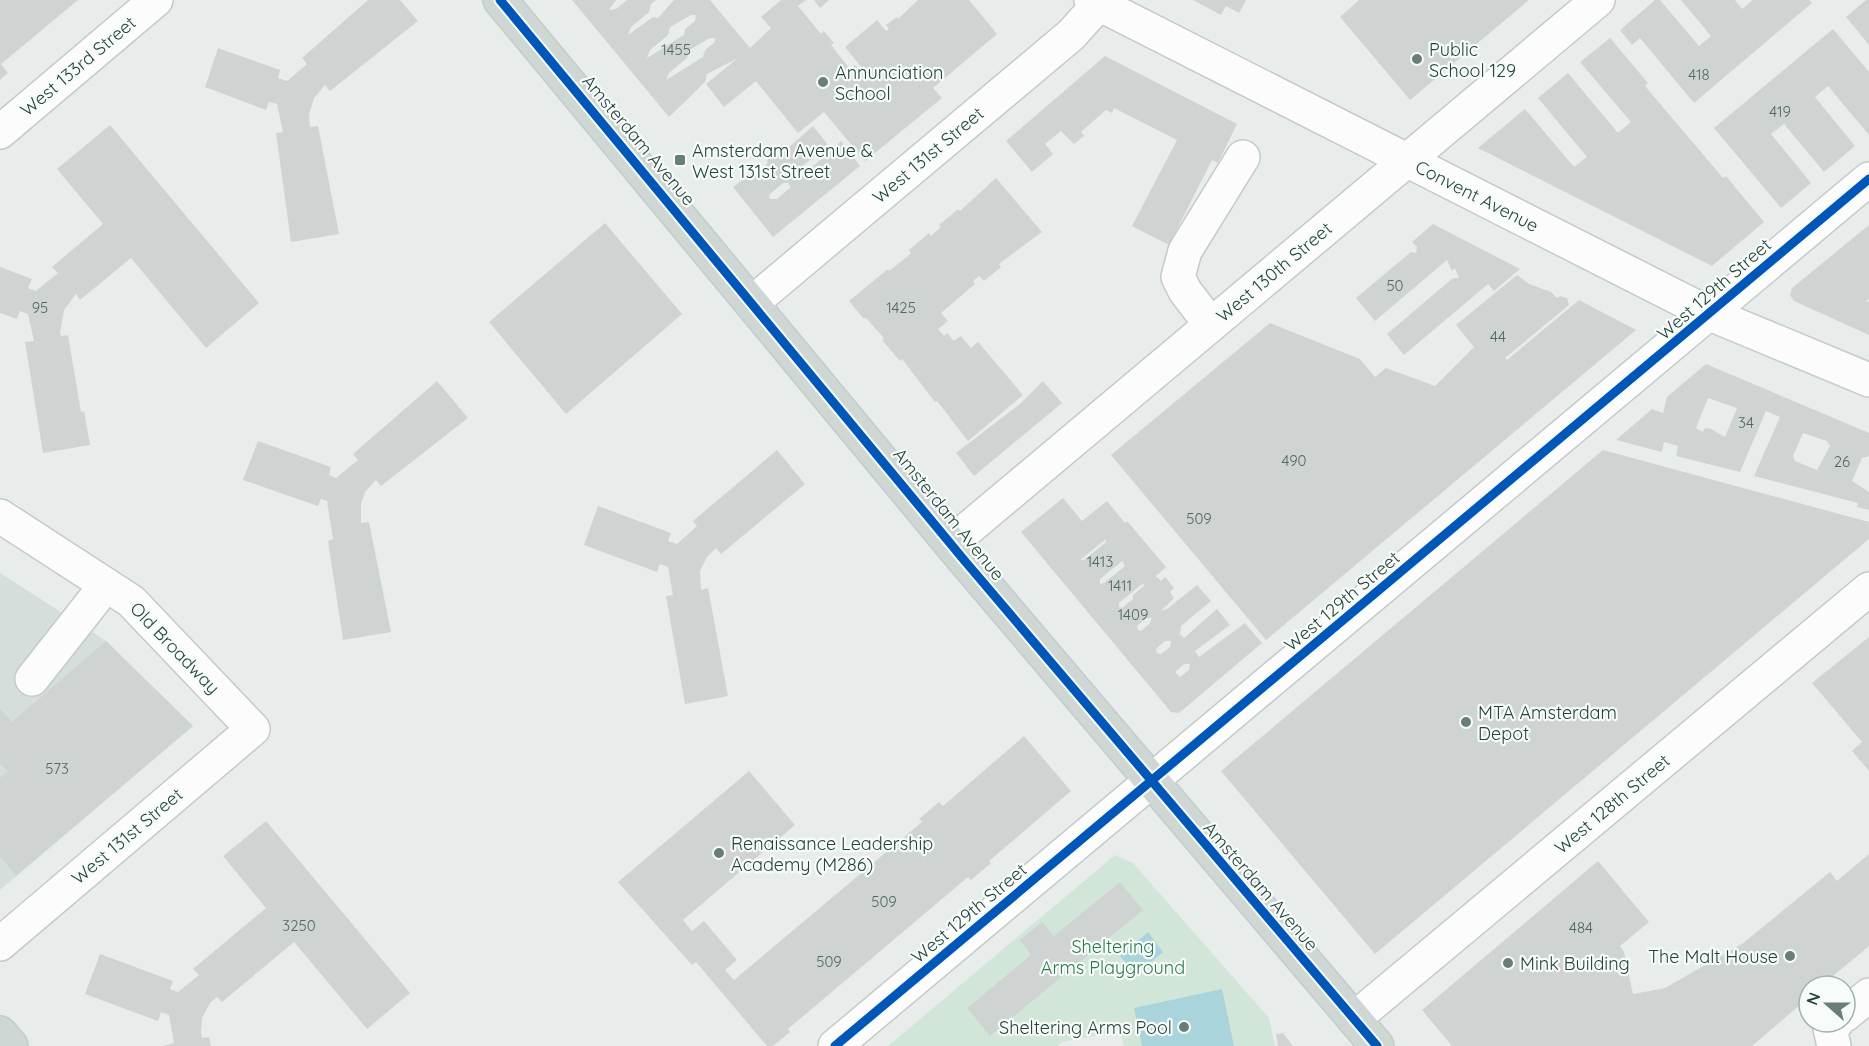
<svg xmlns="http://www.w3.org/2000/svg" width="1869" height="1046" viewBox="0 0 1869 1046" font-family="Quicksand,sans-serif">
<rect width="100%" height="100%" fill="#e8edeb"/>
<path fill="#d6dedb" d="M0,573l106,68 87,85 -193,164z"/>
<path fill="#d1e6d8" d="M1115,855l18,8 136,155 6,28h-151l-4,-15 -58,11 -4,4h-170z"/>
<path fill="#a9d4db" d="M1148,932l15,20 -28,23 -15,-19z
M1222,989l12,57h-92l-8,-38z"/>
<path fill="#cfd4d2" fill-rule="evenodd" d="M0,0h78l-77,64 7,9 -8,7z
M368,0h32l18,21 -88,70 -5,-6 -11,13 -5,16 1,13 8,-1 21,108 -48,8 -15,-109 7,-1 -6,-28 -8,-2 -3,8 -61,-23 13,-39 62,22 -2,8 9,3 20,-17 -5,-6z
M572,0h44l-7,10 7,-1 11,-9h29l-5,4 -2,8 -18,15 -3,8 25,-18 5,1 16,-18h36l40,48 21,-20 -10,-11 20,-17h25l-8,6 23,28 3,-3 10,12 -3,2 19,24 5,-4 5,5 2,-2 -17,-21 32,-27 9,11 3,-2 -3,-4 11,-8 1,2 20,-19h51l28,34 -64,54 9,10 -77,63 -41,-49 -26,21 -42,-52 -32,26 -18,-23 32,-26 -31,16 -2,8 -36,35zM691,15h5l-1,6 -10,8 -1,6 -37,23 3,-8 18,-15 2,-8zM710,38h5v4l-10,8 -2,7 -37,23 3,-7 18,-15 2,-8z
M814,0h15l-9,8z
M1193,0h53l-7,13 -13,-7 -5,9z
M1359,0h170l-119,100 -70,-83z
M1655,0h5l39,46 12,-10 -30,-36h54l7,9 11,-9h56l3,3 -118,100 -54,-65 -8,7 -12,-15z
M1866,0h3v45l-23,-28z
M1833,29l36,43v63l-41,-49 -13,11 40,49 -31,26 -40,-48 -13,10 40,49 -30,25 -67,-80z
M1610,38l38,45 -3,3 78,92 3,-2 38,46 -52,44 -234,-118 47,-39 49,58 13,-10 -49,-59 30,-25 50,60 13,-11 -51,-60z
M1105,56l132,68 -19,39 -6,-3 -43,85 -37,-19 45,-86 -63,-32 -2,5 -6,-3 -25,22 3,4 -10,8 -13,-13 -16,13 8,10 -21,18 -26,-31z
M110,125l149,178 -53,45 -75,-90 -51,42 -4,-6 -12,16 -4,23 1,3 7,-1 13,77 3,-1 6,34 -47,8 -18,-111 9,-1 -6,-27 -8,-3 -3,8 -17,-6v-46l32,12 -4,9 8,3 22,-18 -6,-6 51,-43 -46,-55z
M813,126l15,19 -33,27v6l3,2 43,-39 19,25 -87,71 -40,-50 14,-11h6l14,-12 1,-6 5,-4 7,1zM783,183h5l3,4 -14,12h-7l-1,-4z
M996,178l46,54 -43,32 2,3 -17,14 -5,-5 -6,5 2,3 -34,29 7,8 -10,8 6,7 3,-3 7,8 7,-5 10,12 7,-6 45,53 -55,46 -31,-40 -2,1 -33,-43 -2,2 -18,-21 2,-2 -18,-20 -2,1 -15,-18 39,-32 1,2 19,-15 3,-3 -2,-3 20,-17 2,3 10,-9 -2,-2 19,-16 2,2z
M605,223l77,91 -116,100 -77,-92z
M1433,224l87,45 -26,22 -6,-7 -84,71 -17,-21 66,-56h6l-4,-10 -3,3 -5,-11 -72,61 -19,-23 55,-46 5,1 1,-6 -5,-5z
M1869,225v74l-3,2 3,1v33l-75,-34 -4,-6 2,-7z
M1517,275l12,9 22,8 6,6 3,-2 7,2 2,7 -64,53 2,2 72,-60 57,30 -370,310 -155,-185 159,-132 90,36 15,18 11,-9 49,18 39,-39 -18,-22z
M1706,364l163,69v23l-7,2 -10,23 17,11v18l-12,-3 1,-4 -104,-27 26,-59 -14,-6 -26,61 -64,-16 2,-10 -14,-4 -2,10 -46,-12 36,-31 11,4 4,-16zM1708,398l29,10 -12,29 -14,-8 -6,-1 -2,4 -7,-4zM1803,433l24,8 3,5 -13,24 -22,-9 -2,-5z
M437,381l31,37 -87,68 -5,-6 -11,12 -4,12v19l8,-1 22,110 -48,8 -15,-99 5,-2 -6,-38 -6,-2 -3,7 -75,-26 15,-39 73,26 -2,8 7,3 22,-18 -5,-6z
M1043,381l19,22 -88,73 -18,-23 64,-49z
M777,450l28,34 -84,70 -5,-6 -9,9 -7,14 1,19 7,-2 20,108 -43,8 -19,-108 7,-1 -5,-28 -8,-3 -3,8 -73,-27 14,-39 73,27 -3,8 9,3 20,-18 -4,-5z
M1603,450l266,72v17l-494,415 -154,-183z
M1063,498l19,23 25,-20 18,22 2,-2 39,46 -10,9 5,5 4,-4 9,11 -4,4 4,6 -13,13 6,-2 30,-24 14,16 -30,25 -1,8 4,4 33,-29 13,16 -35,26 4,6 46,-34 17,20 -83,70 -8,-1 -150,-180zM1106,539v3l-22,18h-4zM1122,561l3,5 -21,17 -4,1v-5zM1142,584l3,1 -12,10v4l-11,9 -3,-1v-4zM1146,618h6l-2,5 -9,8 -3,-1 -1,-4zM1165,641h6l-1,6 -9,7 -4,-1 -1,-4zM1184,664h6l-1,6 -9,7 -5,-5z
M1869,637v134l-17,-20 10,-9 -50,-59z
M106,641l87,85 -177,150 -16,-20v-78l8,-7 -8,-7v-56l12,14z
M1024,736l47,55 -82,70 2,2 -20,17 -3,-3 -180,152 2,3 -17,14h-6l-71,-84 -4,3 -74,-83 131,-111 46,54 -112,95 9,11 12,-10 33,39 -12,10 9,10 188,-158 -3,-3 20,-17 4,4z
M266,821l144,172 -43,36 -73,-87 -72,60 -5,-5 -7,6 -8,15 -1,14 1,6 7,-1 2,9h-48l11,-3 -5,-28 -8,-3 -3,9 -73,-27 15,-40 73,27 -3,8 8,3 21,-17 -6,-6 73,-61 -43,-52z
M1869,854v92l-48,40h-12v11l-57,49h-300l-30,-36 176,-149 51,61 -29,24 4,6 9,42 32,-6 77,-44 88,-72 7,9z
M1120,882l23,28 -153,126 -23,-28 64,-53 -11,-15 22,-18 12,14z
M1283,1033l10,13h-15l-2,-12z"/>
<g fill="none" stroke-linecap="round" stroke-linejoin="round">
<g stroke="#c5cac8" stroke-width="36">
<path id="minor" d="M1091,0l619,314 159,66
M0,132l156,-132
M753,302l318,-267 28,-31
M1211,325l-26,-34 -7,-14 7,-26 58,-94
M0,516l131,85 122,128 -253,215
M951,543l647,-543
M32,679l74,-94
M1845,1015l24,-20
M1354,1019l515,-430
M835,1046l1034,-867
M1834,1046l-4,-18 7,-6"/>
</g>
<g stroke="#c3ccc9" stroke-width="36">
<path id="major" d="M500,0l464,560 413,486
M0,1033l11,13"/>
</g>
<use href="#minor" stroke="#fcfcfc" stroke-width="33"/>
<use href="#major" stroke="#cfd7d5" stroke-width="33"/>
<g stroke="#f7fbf9" stroke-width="13">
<path id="cycleway" d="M500,0l464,560 413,486
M835,1046l1034,-867"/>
</g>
<use href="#cycleway" stroke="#0057b8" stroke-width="9"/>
</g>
<g fill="#697e78" stroke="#f7fbf9" stroke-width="2">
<circle cx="1417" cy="59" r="6"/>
<circle cx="823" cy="82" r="6"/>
<rect x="674" y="154" width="12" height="12" rx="3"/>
<circle cx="1466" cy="722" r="6"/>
<circle cx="719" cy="853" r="6"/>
<circle cx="1790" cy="956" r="6"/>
<circle cx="1508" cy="963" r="6"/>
<circle cx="1184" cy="1027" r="6"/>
</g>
<g text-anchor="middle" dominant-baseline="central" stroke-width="4.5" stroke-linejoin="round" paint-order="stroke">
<g font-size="15" fill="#506761">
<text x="676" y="49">1455</text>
<text x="1699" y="74">418</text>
<text x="1780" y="111">419</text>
<text x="1395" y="285">50</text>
<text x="40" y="307">95</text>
<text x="901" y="307">1425</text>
<text x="1498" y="336">44</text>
<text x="1746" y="422">34</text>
<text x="1294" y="460">490</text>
<text x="1842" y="461">26</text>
<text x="1199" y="518">509</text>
<text x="1100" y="561">1413</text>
<text x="1120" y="585">1411</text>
<text x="1133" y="614">1409</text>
<text x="57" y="768">573</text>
<text x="884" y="901">509</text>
<text x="299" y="925">3250</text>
<text x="1581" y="927">484</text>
<text x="829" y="961">509</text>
</g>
<g font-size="18" fill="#24423a" stroke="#f7fbf9" text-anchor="start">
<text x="1429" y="49">Public<tspan x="1429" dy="21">School 129</tspan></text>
<text x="835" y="72">Annunciation<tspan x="835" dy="21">School</tspan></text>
<text x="692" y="150">Amsterdam Avenue &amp;<tspan x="692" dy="21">West 131st Street</tspan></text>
<text x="1478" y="712">MTA Amsterdam<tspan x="1478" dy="21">Depot</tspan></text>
<text x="731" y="843">Renaissance Leadership<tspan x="731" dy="21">Academy (M286)</tspan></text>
<text x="1778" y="956" text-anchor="end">The Malt House</text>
<text x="1520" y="963">Mink Building</text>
<text x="1172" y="1027" text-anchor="end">Sheltering Arms Pool</text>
</g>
<g font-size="18" fill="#24423a" stroke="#f7fbf9">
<text transform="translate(78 66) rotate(-40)">West 133rd Street</text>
<text transform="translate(639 140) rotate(50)">Amsterdam Avenue</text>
<text transform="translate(928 155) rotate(-40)">West 131st Street</text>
<text transform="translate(1477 196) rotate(27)">Convent Avenue</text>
<text transform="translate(1274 272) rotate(-40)">West 130th Street</text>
<text transform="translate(1714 289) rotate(-41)">West 129th Street</text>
<text transform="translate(949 514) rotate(51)">Amsterdam Avenue</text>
<text transform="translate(1342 601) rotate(-40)">West 129th Street</text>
<text transform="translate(175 648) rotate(46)">Old Broadway</text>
<text transform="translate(1612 804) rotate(-40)">West 128th Street</text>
<text transform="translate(127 836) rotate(-40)">West 131st Street</text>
<text transform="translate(1261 886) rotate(49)">Amsterdam Avenue</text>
<text transform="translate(969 913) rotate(-40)">West 129th Street</text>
</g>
<g font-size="18" fill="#2d7a4b" stroke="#f7fbf9">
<text x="1113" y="946">Sheltering<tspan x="1113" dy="21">Arms Playground</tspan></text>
</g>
</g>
<g transform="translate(1827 1004) rotate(291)"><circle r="28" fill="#f7fbf9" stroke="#a3b1ad" stroke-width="1.5"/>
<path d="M0-4.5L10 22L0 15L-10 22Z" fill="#697e78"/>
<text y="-9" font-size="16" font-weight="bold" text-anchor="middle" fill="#24423a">N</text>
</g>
</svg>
